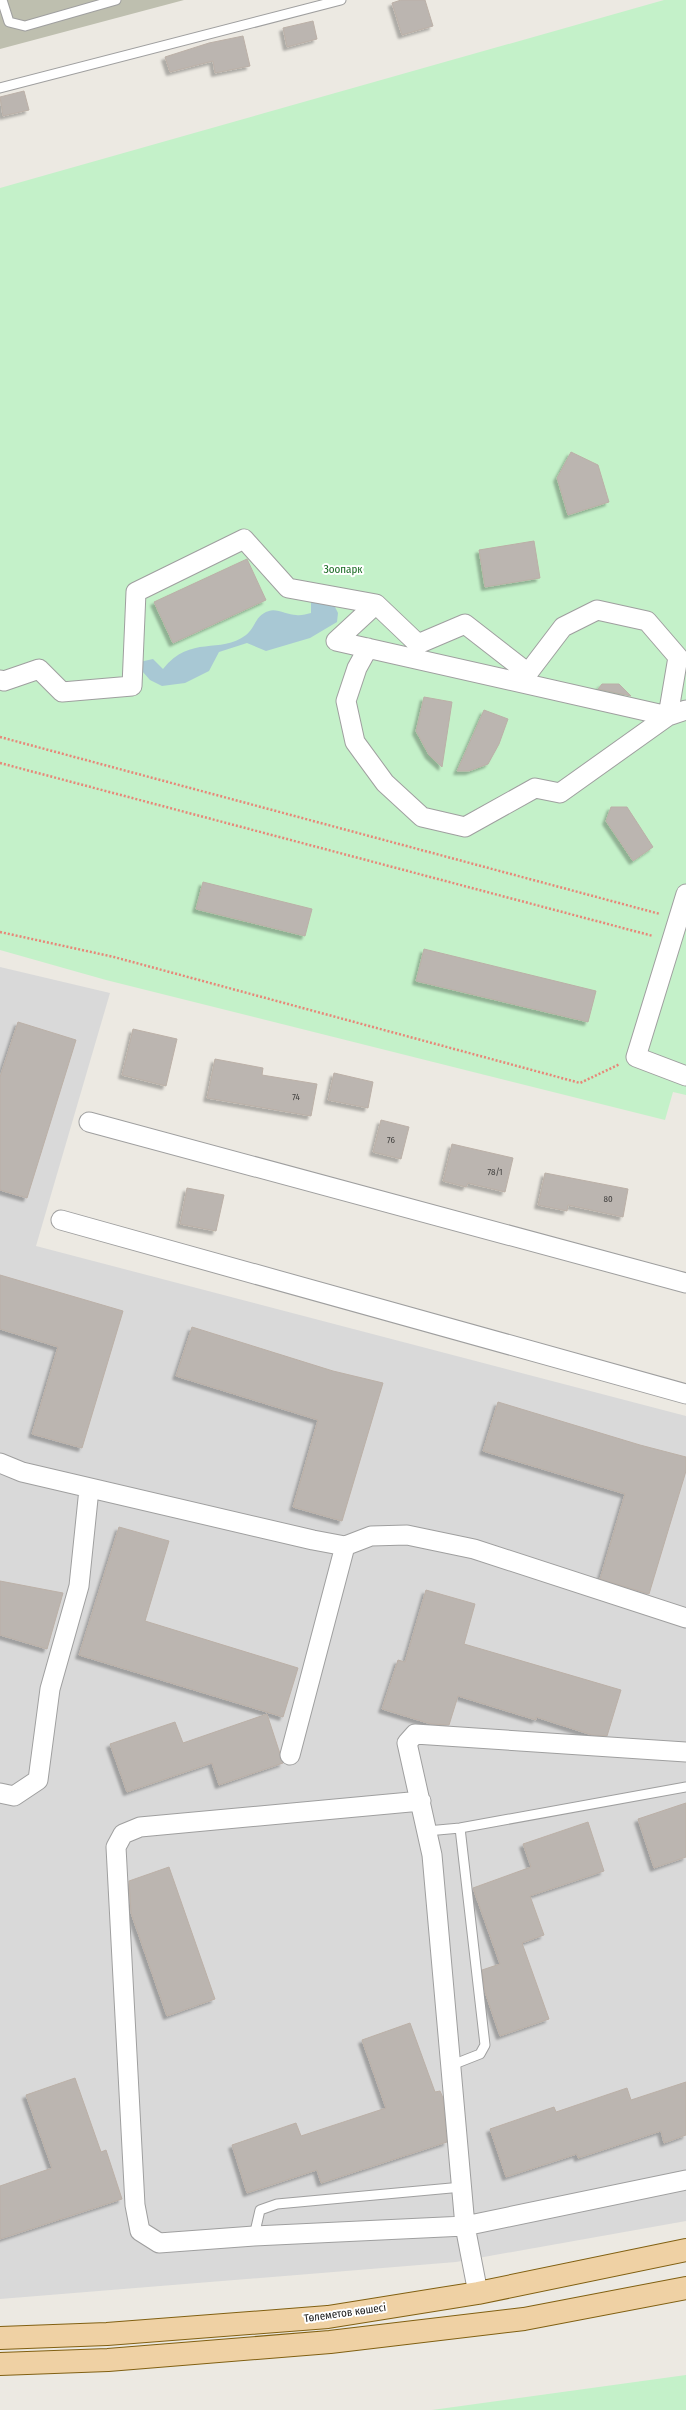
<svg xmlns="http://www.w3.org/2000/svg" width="686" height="2410" viewBox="0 0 686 2410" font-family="'Fira Sans Condensed',sans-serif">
<defs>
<filter id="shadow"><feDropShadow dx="-3.5" dy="3.5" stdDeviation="1" flood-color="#0004"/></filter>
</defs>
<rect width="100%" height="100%" fill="#ece9e2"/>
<path fill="#d9d9d9" d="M0,967l110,26 -74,253 650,170v805l-230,41 -456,37z"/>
<path fill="#bebfaf" d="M0,0h184l-184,49z"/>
<path fill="#c4f1c9" d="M664,0h22v1095l-13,-3 -8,28 -559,-140 -106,-30v-762z
M686,2375v35h-254z"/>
<path fill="#a8c8d4" d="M330,597l8,16 -1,9 -27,16 -44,13 -19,-8 -28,9 -10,19 -24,12 -23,3 -12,-6 -15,-17 18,-4 10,10c28,-35 57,-14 83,-34 10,-8 9,-20 23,-24 7,-3 19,4 27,4 5,1 10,-1 15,-2v-13z"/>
<path fill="#bbb5b0" stroke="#bbb0a7" filter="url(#shadow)" d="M401,0h24l8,26 -31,9 -10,-32z
M313,21l4,18 -30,8 -4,-19z
M243,36l7,30 -35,7 -2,-12 -43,11 -5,-15 44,-14z
M24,91l5,19 -26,6 -3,-19z
M571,452l27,13 11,37 -41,13 -11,-37z
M534,541l6,37 -55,9 -6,-37z
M247,559l19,41 -93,43 -19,-41z
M602,684h17l12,12 -33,-7z
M424,697l28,5 -10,65 -13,-12 -13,-24z
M484,710l24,9 -9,25 -11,20 -19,7h-12z
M611,807h16l26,40 -20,14 -27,-40z
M203,882l109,27 -7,27 -109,-27z
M424,949l172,42 -8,31 -172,-41z
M18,1022l58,18 -49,158 -27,-8v-113z
M133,1029l44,10 -11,47 -44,-11z
M215,1059l48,9 -1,7 55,9 -6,32 -104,-18z
M334,1073l39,9 -5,26 -40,-8z
M381,1120l28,7 -8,32 -28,-7z
M452,1144l61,14 -8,34 -37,-9 -2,4 -23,-6z
M545,1173l83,16 -5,28 -55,-12 -1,6 -29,-6z
M187,1188l37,7 -8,36 -36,-7z
M0,1275l123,36 -41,137 -50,-14 26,-87 -58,-18z
M192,1327l141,44 50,12 -41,138 -49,-14 25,-87 -142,-44z
M498,1402l142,43 46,12v14l-37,123 -49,-15 25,-85 -142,-43z
M119,1527l50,14 -24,80 153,47 -15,49 -204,-62z
M0,1581l63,12 -16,56 -47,-14z
M426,1590l49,14 -11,40 157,46 -14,46 -15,-1 -56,-18v3l-78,-24 -9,29 -18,-1 -49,-15 16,-49 7,2z
M267,1714l16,49 -64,22 -7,-22 -85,29 -17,-48 65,-22 8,21z
M686,1803v54l-32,11 -16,-49z
M588,1822l16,49 -74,25 14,39 -22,8 27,76 -49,17 -15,-44 -3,-22 18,-6 -27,-76 58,-21 -8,-23z
M169,1867l46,132 -48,17 -36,-103 -2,-32z
M410,2023l25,69 5,-1 3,7 4,44 -126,41 -4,-13 -70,23 -15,-48 64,-22 5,13 85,-28 -24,-68z
M75,2078l26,74 5,-2 16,49 -122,40v-53l52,-18 -26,-73z
M686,2082v53l-22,8 -3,-12 -83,27 -1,-4 -71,23 -16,-48 64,-22 2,5 71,-24 4,12z"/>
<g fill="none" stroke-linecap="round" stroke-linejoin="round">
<g stroke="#9f9f9f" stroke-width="11">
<path id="lane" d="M2,0l7,22 16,4 91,-26
M0,88l341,-88
M427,1831l33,-3 226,-41
M452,2065l28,-11 5,-9 -25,-217
M254,2236l6,-26 17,-6 185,-17"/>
</g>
<g stroke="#9f9f9f" stroke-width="21">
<path id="street" d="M376,604l42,40 47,-20 63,49 35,-46 34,-17 50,11 31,36 -10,59 -332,-75z
M368,648l-11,20 -11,33 9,41 30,41 37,34 43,10 70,-39 25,5 108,-77 18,-6
M0,680l4,1 35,-12 23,23 70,-6 4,-94 108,-53 44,49 88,16
M686,894l-50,163 50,19
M89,1122l597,161
M61,1220l625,174
M0,1463l22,9 291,68 32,6 26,-10 36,-1 67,14 212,69
M686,1752l-271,-18 -8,9 25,112 33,371 221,-46
M290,1755l55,-209
M0,1793l14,3 24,-16 12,-91 29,-103 10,-97
M421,1801l-281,26 -17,7 -7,13 19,358 5,26 19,12 95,-7 211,-10 13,67"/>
</g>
<g stroke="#816012" stroke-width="24">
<path id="primary" d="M0,2338l107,-4 221,-17 150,-24 208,-43
M0,2364l108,-4 222,-18 194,-23 162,-31"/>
</g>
<path stroke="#e78778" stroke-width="2.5" stroke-dasharray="2 2" stroke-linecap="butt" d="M0,737l660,177
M0,763l653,173
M0,932l114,25 466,126 40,-19"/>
<use href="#lane" stroke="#fff" stroke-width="9"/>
<use href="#street" stroke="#fff" stroke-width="19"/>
<use href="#primary" stroke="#efd1a4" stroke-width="22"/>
</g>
<g text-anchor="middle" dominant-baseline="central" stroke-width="4" stroke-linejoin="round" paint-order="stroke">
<g font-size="9" fill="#434240">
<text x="296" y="1097">74</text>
<text x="391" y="1140">76</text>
<text x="495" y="1172">78/1</text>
<text x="608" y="1199">80</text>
</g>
<g font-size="11" fill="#196a22" stroke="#fff">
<text x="343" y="569">Зоопарк</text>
</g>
<g font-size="11" fill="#1b1b1b" stroke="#fff">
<text transform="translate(345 2313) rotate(-8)">Төлеметов көшесі</text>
</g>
</g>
</svg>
